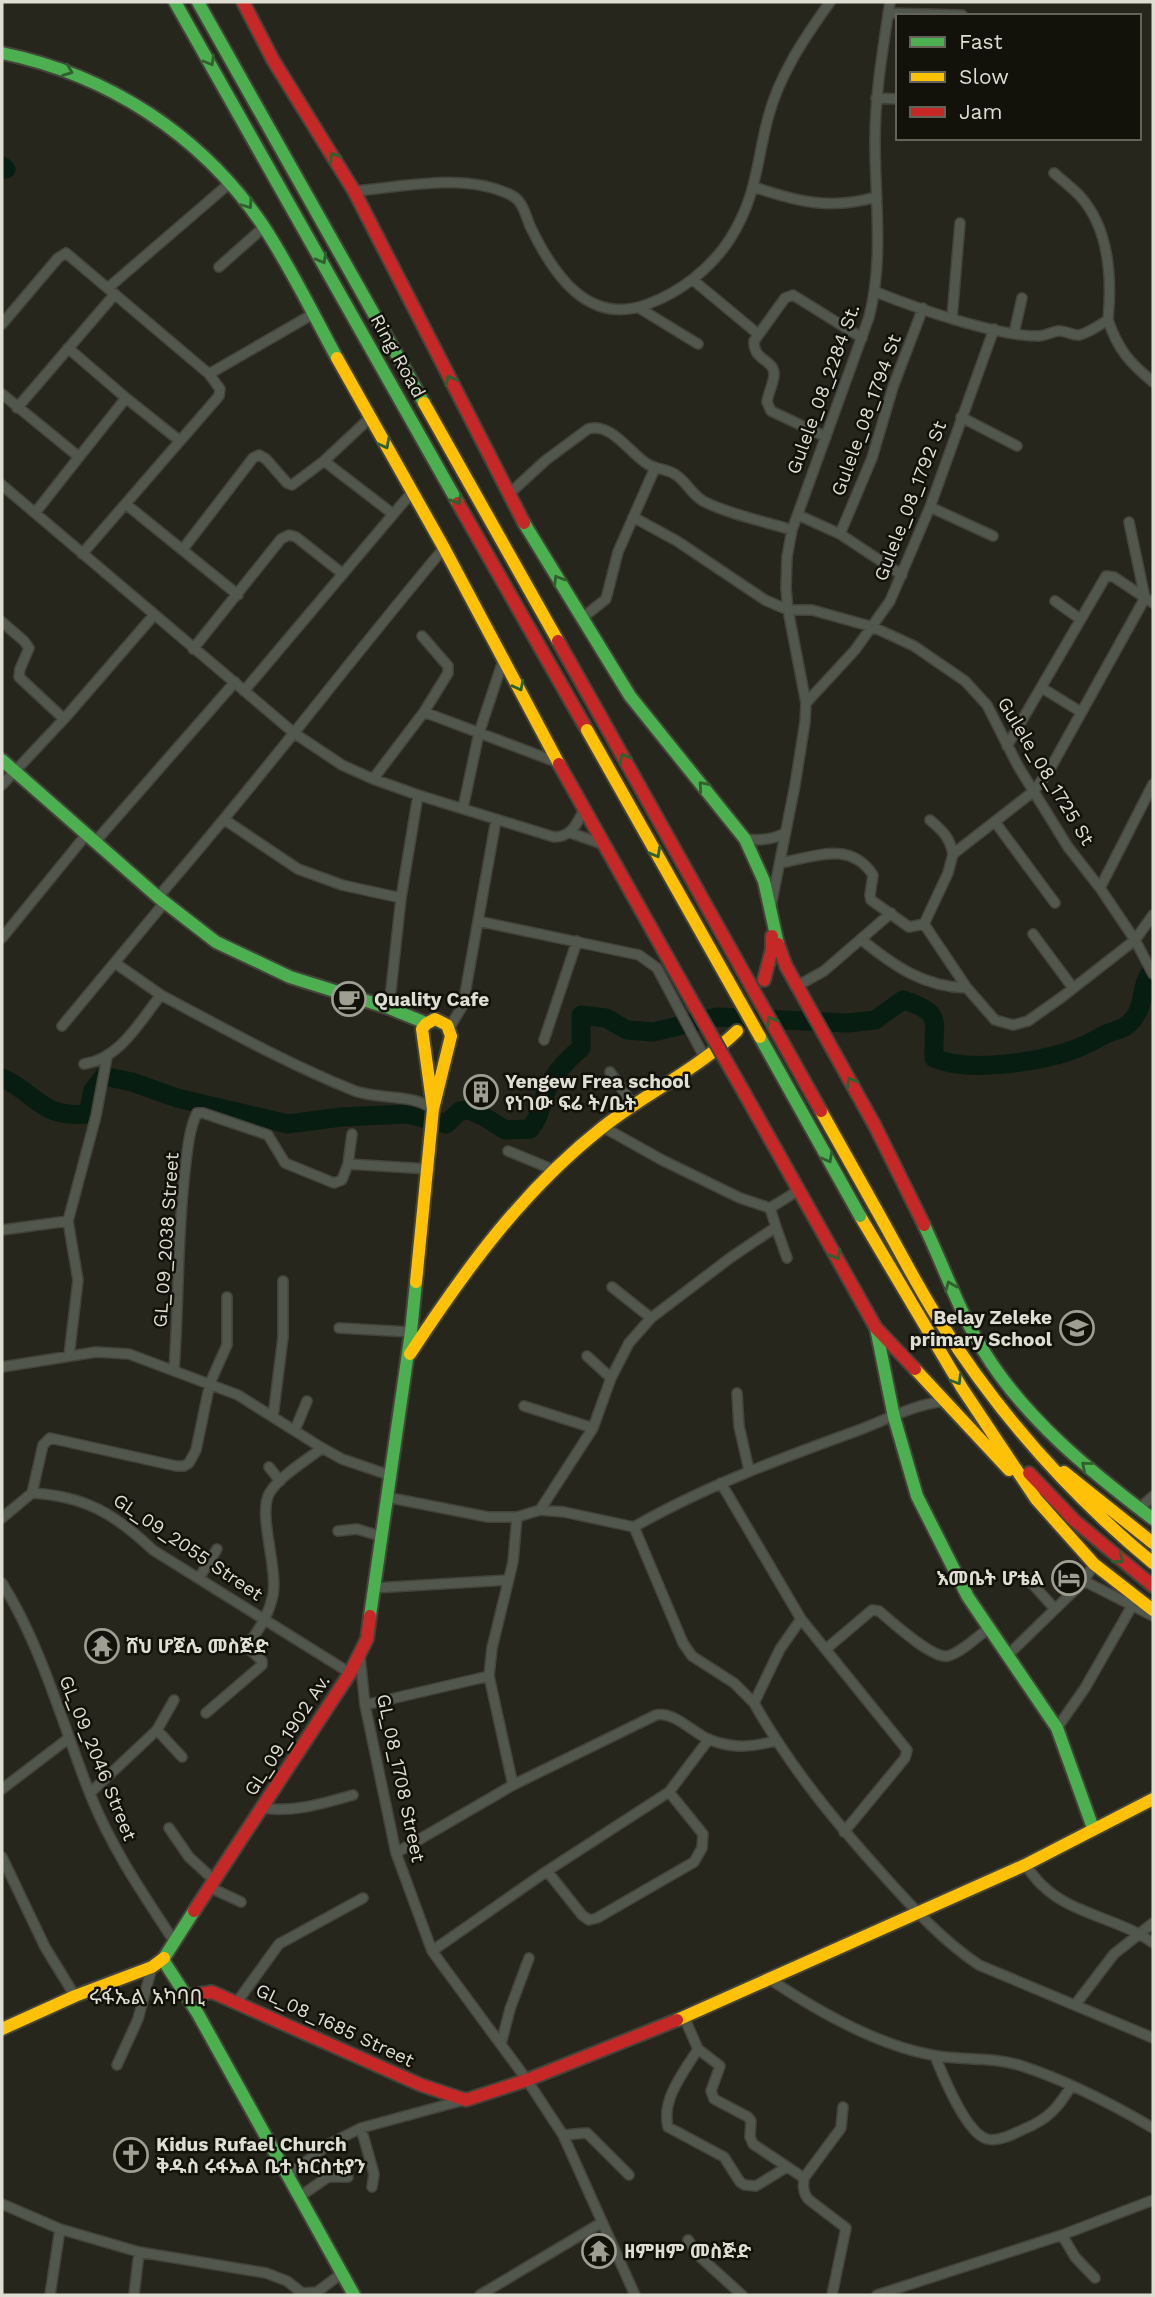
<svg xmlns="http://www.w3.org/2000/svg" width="1155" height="2297" viewBox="0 0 1155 2297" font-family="'Work Sans','Noto Sans Ethiopic',sans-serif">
<rect width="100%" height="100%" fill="#26261c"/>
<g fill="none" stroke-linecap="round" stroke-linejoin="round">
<path stroke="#081d12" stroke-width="19" d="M2,166l4,3
M2,1078c36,16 37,40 86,36l5,-24 11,-14 28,6 45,16 111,26 53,-7 67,-3 38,10 14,-13 9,-1 14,6 22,14 25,-1c10,-13 9,-17 14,-31 6,-21 21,-36 37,-50v-33l25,3 21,12 26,2 64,-15 130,6 28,-3 28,-20c43,13 29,23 31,58 36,16 118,3 153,-14 7,-3 13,-7 19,-10 6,-3 15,-4 20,-8 23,-18 11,-39 27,-56"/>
<g stroke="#43433a" stroke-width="12">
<path id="street" d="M888,13l74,2
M876,98l22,1
M1054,173c8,7 17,14 25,22 31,33 33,83 29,125
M754,187c44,15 77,23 122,10
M354,191c50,-4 110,-19 157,4 12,6 14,19 19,31 23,48 58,101 118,78 33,-12 63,-36 82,-65 27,-43 26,-75 38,-121 11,-43 37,-81 62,-116
M219,267l45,-40
M693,280l65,54
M108,288l123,-106
M876,292c40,16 119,44 162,44 7,0 13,-4 20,-5 8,-1 14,5 21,4 10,-2 20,-10 29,-15 10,30 22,43 45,62
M639,308l59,36
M952,318l8,-95
M2,324l56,-66 8,-5 143,121 11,15 -1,7 -137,158
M1014,333l8,-35
M68,348l58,50
M209,374l104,-60
M2,394l77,63 47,-59 54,43
M17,408l98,-114
M961,417l56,29
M826,437l-55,-26 -4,-9c1,-9 7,-19 7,-28 0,-15 -21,-13 -20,-33l31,-43 8,-3 69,43
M324,461l47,-44
M2,485l292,248 48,32 31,14 45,16 136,42c19,0 23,-15 31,-29
M509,494l37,-34 42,-31c23,-7 41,23 58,34 9,7 21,5 30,12 11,7 15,19 27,26 22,12 63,21 89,29
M127,505l111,90
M930,507l63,29
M35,513l44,-56
M798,515l42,19 62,41
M633,517l44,24 88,59 23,10h24l61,17 41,19 51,35 22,24 31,61 50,81 32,41 35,52 18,34
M1129,522l16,76
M840,534l32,-76 21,-71 30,-79
M183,549l70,-91 6,-3 7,4 21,24 5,2 32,-24 69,53
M1055,601l25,18
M581,619l25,-20 12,-47 37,-84
M2,622l22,19 5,7 -9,21 -1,8 45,42
M422,636l26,30v7l-24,39
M193,649l88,-110 8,-4 7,2 47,37
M1042,688l39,24
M244,691l168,-199
M806,703l49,-53 35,-49 40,-94 64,-178
M1007,746l99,-170 8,1 39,26
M373,779l51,-67 135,51
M2,785l62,-66 90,-104
M463,808l16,-75 25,-75
M225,820l73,49 44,16 59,13
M930,820c13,11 20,18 23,34
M995,822l60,81
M571,833l34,12
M745,839c15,2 27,1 40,-6
M95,842l140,-160
M780,863c34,-6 70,-23 93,12l-3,20 1,5 38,27 15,-3
M1100,888l53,-104
M158,897c99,-113 189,-234 286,-349
M771,906l24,-121 10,-63 1,-19 -18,-93 -2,-22 1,-31 5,-27 77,-213c15,-57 6,-118 6,-176 0,-47 8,-93 15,-139
M478,921l161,34 18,13 49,92
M924,924l24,-51 5,-19 81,-63 16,-22 95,-171
M924,924l43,64 28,32 18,5 15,-4 34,-24 73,-57 18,-25
M1033,934l40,54
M2,938l84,-103
M862,940c32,26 62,47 105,48
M115,963l46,32
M797,986l27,-15 67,-58
M389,1008l12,-110 17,-103
M62,1026l103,-124
M450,1027l13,-22 33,-185
M544,1040l33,-99
M84,1064c36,-5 56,-43 77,-69 64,34 127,69 194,96 25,9 56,2 78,18
M610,1072l23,33
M603,1127l59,33 78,38 30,10 6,19
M508,1151l46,19
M348,1164l4,-30
M770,1208l29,-18
M2,1230l66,-9
M612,1287l39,31
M339,1328l72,4
M69,1356l9,-76 -10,-59 28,-105 11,-59
M587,1356l24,22
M2,1367l94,-15 33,2 109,41 84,53 20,11 47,16
M174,1370c5,-66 3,-133 11,-199 2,-18 4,-42 12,-58h6l65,22 17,28 49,20 8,-3 6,-16 81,5
M737,1393l2,33 10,44
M524,1406l69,22
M273,1417l10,-80v-56
M295,1430l12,-29
M269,1467l11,14
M721,1483l80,136 106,131 -2,8 -61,74
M32,1493l11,-48 7,-7 126,28h8l5,-3 7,-13 14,-67 17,-38v-48
M386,1497l102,20h29l23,-7 24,2 70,15c71,-41 148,-69 225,-97 29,-11 56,-26 86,-29
M1139,1509l14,-13
M540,1510l53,-82 18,-50 18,-35 22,-25 79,-60 46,-31 11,31
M2,1518l30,-25c53,3 83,21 121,57l197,123
M634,1527l49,116 9,13 42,27 20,20 26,-54 21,-30
M338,1531l19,-2 23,7
M199,1578l18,-29
M1027,1578l28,31
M1084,1581l69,35
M2,1583c40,64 60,140 88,211 21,53 53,100 84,147
M374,1588l134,-8
M826,1649l46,-39 7,1c13,11 53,48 69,45 14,-4 30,-20 41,-28
M1008,1655l76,-74 10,-17
M360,1657l5,48 31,148 36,98 95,129 36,55 72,160
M754,1703c36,64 83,121 132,175 28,31 57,63 93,87l174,73
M365,1705l124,-29
M206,1713l56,-48v-4l-15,-14c12,-19 21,-29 26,-52 5,-28 -15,-79 -4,-101 9,-17 38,-34 53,-46
M1057,1728l28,-40 47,-82
M157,1730l17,-30
M513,1785l-24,-109 3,-28 21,-86 4,-45
M2,1789l67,-51
M90,1793l67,-63 25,27
M263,1808c31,5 61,-5 90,-13
M169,1828l20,29 26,24
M396,1853l117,-68 143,-70c18,-4 37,18 54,25 25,9 41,7 65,1
M2,1857l43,90 30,49
M1025,1865c6,7 11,15 18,21 28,28 78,33 110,57
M547,1871l35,44 7,5 8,-2 97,-56 8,-14 1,-14 -34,-42
M211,1888l30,14
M432,1951l115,-80 122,-79 40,-53
M768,1978c46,31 109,67 164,77 30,6 59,1 90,11 46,15 90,38 131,62
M237,2002l42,-58 84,-46
M1075,2005l39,-51 39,-31
M684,2017l14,32c-14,23 -37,50 -30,78l56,30 16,25 5,3 11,1 31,-19
M501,2044l9,-35 19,-51
M698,2049l22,17 -9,25 3,8 34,18 3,4 -1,16 3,7 51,34
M935,2056c8,20 31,77 52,83 12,3 26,-5 37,-10 23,-9 35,-22 47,-43
M117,2065l21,-46 14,-52
M361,2128l13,46 -2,13
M563,2135l24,-2 42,42
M287,2176l42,-32 32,-16 103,-28
M299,2197l29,-20h20
M2,2204l58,25 79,23 127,21 21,8 15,12
M1062,2235l13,22 20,21
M688,2240l11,16 43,39
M50,2295l10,-66
M134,2295l5,-43
M299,2295l3,-2 15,-1 24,-18
M480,2295l121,-72
M832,2295l14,-67 -38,-29c-5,-7 -5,-12 -4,-21l37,-50 2,-21
M877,2295l185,-60 91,-35"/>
</g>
<g stroke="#43433a" stroke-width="16">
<path id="fast" d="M175,2l283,501
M198,2l226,401
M2,53c106,22 198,81 260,171 28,42 51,90 75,134
M524,523l106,173 115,143 19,42 14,63
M2,760l156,137 58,45 74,35 99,31 37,15
M924,1225c20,42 35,86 59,125 42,69 107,121 170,169
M876,1328l18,89 23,79 51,101 89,131 36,100
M370,1616l41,-284 5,-50
M194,1911l-30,47 1,5 33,51 156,281"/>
</g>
<g stroke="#43433a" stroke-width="16">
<path id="slow" d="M337,358l107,190 115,216
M424,403l134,238
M876,1209c21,37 40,75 63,111 59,93 129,173 214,243
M860,1216l102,172 74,111
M416,1282l17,-173 18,-73 -4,-11 -12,-6 -9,5 -4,5 11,80
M410,1354c55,-84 113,-164 193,-227 43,-34 94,-57 134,-96
M915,1369l94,101
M1064,1472l89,71
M1036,1499l58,65 59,46
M677,2020l348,-155 128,-66
M2,2029l73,-33 77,-29 12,-9"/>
</g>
<g stroke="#43433a" stroke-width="16">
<path id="jam" d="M243,2l30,58 81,131 170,332
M458,503l129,227
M558,641l45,80
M559,764l134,239
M778,944l8,22 89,160 49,99
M764,980l8,-31v-13
M742,1089l134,239 39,41
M1029,1473l46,48 78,65
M194,1911l156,-238 17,-34 3,-23
M187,1996l25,-4 209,93 45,15 61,-20 150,-60"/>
</g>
<use href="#street" stroke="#52574e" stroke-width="9"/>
<use href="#fast" stroke="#4caf50" stroke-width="12"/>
<use href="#slow" stroke="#ffc107" stroke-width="12"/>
<use href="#jam" stroke="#c62828" stroke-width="12"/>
<g stroke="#43433a" stroke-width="16" stroke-linecap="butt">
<path id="fast-bridge" d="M760,1037l100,179"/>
</g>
<g stroke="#43433a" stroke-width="16" stroke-linecap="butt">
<path id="slow-bridge" d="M587,730l173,307
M821,1111l55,98"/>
</g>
<g stroke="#43433a" stroke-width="16" stroke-linecap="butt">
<path id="jam-bridge" d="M603,721l218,390
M693,1003l49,86"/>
</g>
<use href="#fast-bridge" stroke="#4caf50" stroke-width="12"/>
<use href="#slow-bridge" stroke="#ffc107" stroke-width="12"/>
<use href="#jam-bridge" stroke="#c62828" stroke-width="12"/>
</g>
<defs><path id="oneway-chevron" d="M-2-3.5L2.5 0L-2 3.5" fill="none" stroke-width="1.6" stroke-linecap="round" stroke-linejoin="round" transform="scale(1.75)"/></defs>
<g stroke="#2f602d">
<use href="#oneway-chevron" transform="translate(210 61) rotate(60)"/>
<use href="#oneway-chevron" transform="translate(68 71) rotate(21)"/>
<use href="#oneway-chevron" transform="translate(334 157) rotate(-121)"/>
<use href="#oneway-chevron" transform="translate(248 204) rotate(54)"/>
<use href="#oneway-chevron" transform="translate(322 259) rotate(61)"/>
<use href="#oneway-chevron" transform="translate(450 380) rotate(-117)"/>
<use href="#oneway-chevron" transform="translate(385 444) rotate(62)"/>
<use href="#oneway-chevron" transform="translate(457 500) rotate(61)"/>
<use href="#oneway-chevron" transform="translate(558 580) rotate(-121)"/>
<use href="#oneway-chevron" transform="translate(519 686) rotate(63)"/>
<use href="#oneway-chevron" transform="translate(624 758) rotate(-119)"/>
<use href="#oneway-chevron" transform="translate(703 786) rotate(-131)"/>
<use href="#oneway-chevron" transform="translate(656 853) rotate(61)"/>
<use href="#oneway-chevron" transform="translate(771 1021) rotate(-119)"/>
<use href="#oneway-chevron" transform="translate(851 1082) rotate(-119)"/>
<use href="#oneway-chevron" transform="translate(828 1158) rotate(61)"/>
<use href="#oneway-chevron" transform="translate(836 1255) rotate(61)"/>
<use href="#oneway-chevron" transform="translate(950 1286) rotate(-112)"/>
<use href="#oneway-chevron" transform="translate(957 1380) rotate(58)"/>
<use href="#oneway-chevron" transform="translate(1086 1466) rotate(-140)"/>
<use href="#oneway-chevron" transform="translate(1119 1559) rotate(39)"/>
</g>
<defs>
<g id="cafe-ring" transform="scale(1.75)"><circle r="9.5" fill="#12110a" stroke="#9e9e92" stroke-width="1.5"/><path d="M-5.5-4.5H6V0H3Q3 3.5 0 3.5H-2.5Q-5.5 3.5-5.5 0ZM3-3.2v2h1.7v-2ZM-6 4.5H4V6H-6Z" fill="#9e9e92"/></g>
<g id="building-ring" transform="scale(1.75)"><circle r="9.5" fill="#12110a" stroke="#9e9e92" stroke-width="1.5"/><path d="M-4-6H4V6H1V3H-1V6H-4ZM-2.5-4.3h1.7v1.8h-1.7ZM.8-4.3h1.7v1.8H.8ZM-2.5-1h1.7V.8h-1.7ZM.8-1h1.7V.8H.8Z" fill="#9e9e92"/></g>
<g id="school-ring" transform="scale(1.75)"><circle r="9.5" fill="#12110a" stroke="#9e9e92" stroke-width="1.5"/><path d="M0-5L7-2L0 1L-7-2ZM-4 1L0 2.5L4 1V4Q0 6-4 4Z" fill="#9e9e92"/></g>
<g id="hotel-ring" transform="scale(1.75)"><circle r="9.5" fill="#12110a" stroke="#9e9e92" stroke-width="1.5"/><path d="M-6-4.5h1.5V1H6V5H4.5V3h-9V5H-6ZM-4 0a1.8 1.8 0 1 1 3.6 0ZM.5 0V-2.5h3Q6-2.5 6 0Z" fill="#9e9e92"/></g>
<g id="temple-ring" transform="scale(1.75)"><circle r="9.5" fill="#12110a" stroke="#9e9e92" stroke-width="1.5"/><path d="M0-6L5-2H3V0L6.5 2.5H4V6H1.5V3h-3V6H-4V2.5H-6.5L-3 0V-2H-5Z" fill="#9e9e92"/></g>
<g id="church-ring" transform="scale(1.75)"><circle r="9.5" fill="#12110a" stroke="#9e9e92" stroke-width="1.5"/><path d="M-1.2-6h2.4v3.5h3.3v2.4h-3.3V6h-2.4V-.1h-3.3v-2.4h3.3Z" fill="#9e9e92"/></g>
</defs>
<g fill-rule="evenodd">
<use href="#cafe-ring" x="349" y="999"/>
<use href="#building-ring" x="481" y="1092"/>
<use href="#school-ring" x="1077" y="1328"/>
<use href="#hotel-ring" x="1069" y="1578"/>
<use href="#temple-ring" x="102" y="1646"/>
<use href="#church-ring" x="131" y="2155"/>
<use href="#temple-ring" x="599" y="2251"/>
</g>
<g text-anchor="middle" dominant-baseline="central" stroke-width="5" stroke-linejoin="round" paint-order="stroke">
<g font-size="19" fill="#deded2" stroke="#12110a">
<text transform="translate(398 356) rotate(61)">Ring Road</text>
<text transform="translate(823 389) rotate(-70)">Gulele_08_2284 St.</text>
<text transform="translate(866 415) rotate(-70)">Gulele_08_1794 St</text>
<text transform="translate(910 501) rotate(-69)">Gulele_08_1792 St</text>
<text transform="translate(1046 771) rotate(59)">Gulele_08_1725 St</text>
<text transform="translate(166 1240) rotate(-86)">GL_09_2038 Street</text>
<text transform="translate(188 1547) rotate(34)">GL_09_2055 Street</text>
<text transform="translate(287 1735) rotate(-57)">GL_09_1902 Av.</text>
<text transform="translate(98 1758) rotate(68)">GL_09_2046 Street</text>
<text transform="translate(401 1778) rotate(78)">GL_08_1708 Street</text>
<text transform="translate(335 2025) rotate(25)">GL_08_1685 Street</text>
</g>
<g font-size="19" font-weight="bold" fill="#deded2" stroke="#12110a" text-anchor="start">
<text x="374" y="999">Quality Cafe</text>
<text x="505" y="1081">Yengew Frea school<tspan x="505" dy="22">የነገው ፍሬ ት/ቤት</tspan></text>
<text x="1052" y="1317" text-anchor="end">Belay Zeleke<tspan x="1052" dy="22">primary School</tspan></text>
<text x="1044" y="1578" text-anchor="end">እመቤት ሆቴል</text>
<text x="126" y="1646">ሸህ ሆጀሌ መስጅድ</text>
<text x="156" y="2144">Kidus Rufael Church<tspan x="156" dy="22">ቅዱስ ሩፋኤል ቤተ ክርስቲያን</tspan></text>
<text x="624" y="2251">ዘምዘም መስጅድ</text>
</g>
<g font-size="21" fill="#deded2" stroke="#12110a">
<text x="147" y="1996">ሩፋኤል አካባቢ</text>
</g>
</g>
<rect width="1155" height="2297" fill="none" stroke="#deded2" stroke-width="7"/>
<rect x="896" y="14" width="245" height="126" fill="#12110a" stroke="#64635a" stroke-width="2"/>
<rect x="910" y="37" width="35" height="10" fill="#4caf50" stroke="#64635a" stroke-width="2"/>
<text x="959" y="49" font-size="21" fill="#deded2">Fast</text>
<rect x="910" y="72" width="35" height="10" fill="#ffc107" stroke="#64635a" stroke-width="2"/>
<text x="959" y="84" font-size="21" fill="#deded2">Slow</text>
<rect x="910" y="107" width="35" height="10" fill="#c62828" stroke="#64635a" stroke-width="2"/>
<text x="959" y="119" font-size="21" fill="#deded2">Jam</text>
</svg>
